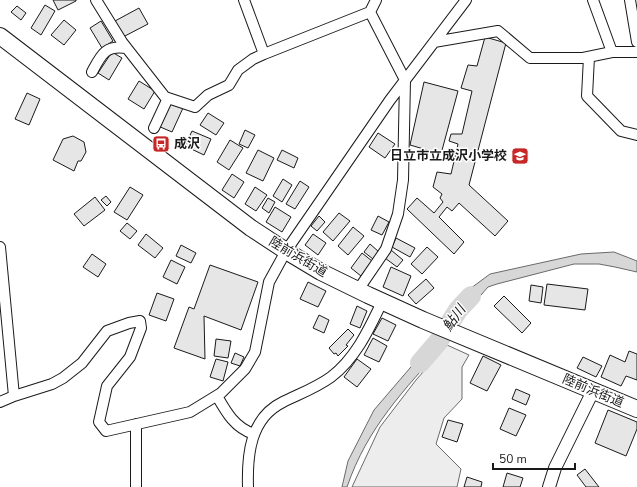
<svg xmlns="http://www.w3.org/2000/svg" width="637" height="487" viewBox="0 0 637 487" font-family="'Nunito Sans','Noto Sans JP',sans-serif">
<rect width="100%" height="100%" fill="#fff"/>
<path fill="#ededed" stroke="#6a6a6a" d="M447,345l22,10 -7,12v32l-18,19 -8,26 25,25 -4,18h-105l28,-60 36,-47z"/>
<path fill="#d7d7d7" stroke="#6a6a6a" d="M614,252l23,9v11l-22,-5 -16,-3h-25l-77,20 -9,3 -28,32 -12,-5 11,-17 31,-23 91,-20z
M434,340l11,4c-41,46 -78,84 -98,143h-5l6,-26 26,-51z"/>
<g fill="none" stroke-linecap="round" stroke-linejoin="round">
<path stroke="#d7d7d7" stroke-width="20" d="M420,363l18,-21 20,-32 13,-14"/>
</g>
<path fill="#e6e6e6" stroke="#1a1a1a" d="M53,0h23v1l-18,9z
M45,5l10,6 -14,24 -10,-7z
M17,6l9,7 -5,7 -10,-8z
M139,8l9,16 -25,13 -8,-16z
M64,20l12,10 -12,15 -13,-10z
M101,21l12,20 -11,7 -12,-20z
M485,37l21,6 -37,142 39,36 -13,15 -36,-33 -7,8 -5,-4 -8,10 25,25 -10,12 -47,-45 10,-11 17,15 9,-11 -3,-4 2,-4 -9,-7 4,-15 14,2 7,-30 -9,-3 2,-7h11l10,-43 -11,-3 7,-23 9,1z
M112,52l10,6 -13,22 -11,-7z
M139,81l16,10 -11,18 -16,-10z
M424,82l34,9 -17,63 -31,-9z
M27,93l13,6 -11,26 -14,-6z
M169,102l14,6 -11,24 -14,-6z
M208,113l16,10 -8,12 -16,-10z
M245,130l10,5 -7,13 -9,-4z
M192,131l19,8 -7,16 -19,-9z
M378,133l17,11 -10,14 -16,-11z
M73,136l11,6 2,10 -5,9h-3l-4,10 -21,-11 10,-21z
M230,140l13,8 -14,22 -12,-8z
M258,150l16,8 -11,23 -17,-8z
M282,150l16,8 -4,10 -17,-8z
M232,174l12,8 -10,16 -12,-8z
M283,179l9,6 -10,17 -9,-6z
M300,181l9,6 -14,22 -9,-5z
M130,187l13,8 -16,25 -13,-8z
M255,187l12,8 -11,16 -11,-7z
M106,196l5,6 -4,4 -6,-6z
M95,197l10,13 -21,16 -10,-12z
M268,198l7,4 -6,11 -7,-5z
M275,207l16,10 -9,15 -16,-10z
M339,213l11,8 -17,20 -10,-9z
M319,216l6,6 -8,9 -6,-5z
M378,216l11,6 -7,13 -11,-5z
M127,223l10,8 -7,8 -10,-8z
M353,227l11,9 -16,19 -10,-9z
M146,234l17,14 -8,10 -17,-13z
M313,234l13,9 -8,12 -13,-10z
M396,238l19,10 -5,9 -18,-10z
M370,244l9,8 -6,7 -9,-7z
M181,245l15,8 -5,10 -15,-7z
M427,247l11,10 -16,17 -11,-10z
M391,250l12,10 -6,7 -12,-9z
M362,253l10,8 -11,15 -10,-8z
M92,254l14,10 -8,13 -15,-10z
M171,260l14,7 -8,17 -14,-7z
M210,265l48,17 -17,48 -37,-14 1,43 -31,-11 15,-41 5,2z
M391,267l20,9 -8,20 -20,-9z
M426,279l8,9 -18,16 -8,-9z
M308,282l18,9 -8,16 -18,-8z
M547,284l41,5 -3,21 -41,-5z
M531,285l12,2 -2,16 -12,-2z
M157,293l17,6 -8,22 -17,-6z
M504,296l27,27 -9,10 -28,-27z
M357,306l10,5 -7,17 -10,-4z
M319,315l10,5 -5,13 -11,-5z
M382,318l14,7 -8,16 -15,-7z
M348,329l6,6 -8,10 2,1 -10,10 -2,-3 -2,1 -5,-6z
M373,338l14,8 -8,16 -15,-7z
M216,339l15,2 -3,17 -14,-2z
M629,351l8,3v26l-11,-4 -5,10 -20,-9 9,-22 15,7z
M235,353l9,4 -4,9 -9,-3z
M483,356l18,9 -14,26 -17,-8z
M583,357l19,9 -6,11 -19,-9z
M216,359l12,3 -5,19 -13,-4z
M357,359l14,10 -14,18 -13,-10z
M516,389l14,6 -4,10 -14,-6z
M509,408l17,7 -10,21 -16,-7z
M608,410l29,12v7l-11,27 -31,-13z
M448,420l15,4 -6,18 -15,-5z
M585,469l14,18h-13l-9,-12z
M507,473l16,5 -3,9h-17z
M467,477l15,5 -1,5h-17z"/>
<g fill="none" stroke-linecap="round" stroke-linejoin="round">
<g stroke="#1a1a1a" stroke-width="12">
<path id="minor" d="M96,0l26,42 43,55 30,10 13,-12 21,-10 9,-15 15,-11 11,-5
M244,0l20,54 106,-42
M593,0l19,52
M630,0l7,42
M434,42l64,-11 32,27h53l29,-6h25
M589,57l-2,39 34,35 16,4
M92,72c9,-17 13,-27 34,-24
M154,128l14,-30
M0,247l14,149
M358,290l28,-41 12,-35 5,-34 2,-100 -35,-68 6,-12
M217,396c9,16 18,32 37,38
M0,402l14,-6 38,-12 11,-6 19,-15 25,-32 22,-8 11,-2 1,7 -11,29 -23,29 -8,36 7,9 84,-19 31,-19 24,-24 10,-17 14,-70 17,-31 104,-151 76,-100
M136,487v-63
M248,487c-1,-32 2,-69 35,-85 16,-8 33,-14 48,-25 25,-19 38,-48 51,-75"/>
</g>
<g stroke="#1a1a1a" stroke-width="14">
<path id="tertiary" d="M549,487l6,-19 38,-77"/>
</g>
<g stroke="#1a1a1a" stroke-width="18">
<path id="trunk" d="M0,36l251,192 35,23 35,21 47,23 55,25 214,89"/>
</g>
<use href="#minor" stroke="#fff" stroke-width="10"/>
<use href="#tertiary" stroke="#fff" stroke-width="12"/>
<use href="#trunk" stroke="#fff" stroke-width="16"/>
</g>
<defs>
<g id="bus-square" transform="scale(0.9)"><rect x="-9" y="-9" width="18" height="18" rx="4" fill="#c62828" stroke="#fff"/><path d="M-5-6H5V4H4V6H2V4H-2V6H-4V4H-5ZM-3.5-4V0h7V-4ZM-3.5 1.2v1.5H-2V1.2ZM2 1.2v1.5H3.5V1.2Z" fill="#fff"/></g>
<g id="school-square" transform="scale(0.9)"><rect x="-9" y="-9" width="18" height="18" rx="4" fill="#c62828" stroke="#fff"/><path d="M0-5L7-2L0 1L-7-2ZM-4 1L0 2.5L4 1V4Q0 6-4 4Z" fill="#fff"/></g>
</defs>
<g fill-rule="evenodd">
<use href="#bus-square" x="161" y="144"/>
<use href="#school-square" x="520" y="156"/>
</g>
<g text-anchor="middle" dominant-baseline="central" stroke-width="3" stroke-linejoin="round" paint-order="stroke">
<g font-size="13" font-weight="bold" fill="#1a1a1a" stroke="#fff" text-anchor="start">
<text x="174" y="144">成沢</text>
<text x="507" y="156" text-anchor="end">日立市立成沢小学校</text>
</g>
<g font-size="13" fill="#1a1a1a" stroke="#fff">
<text transform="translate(298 257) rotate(31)">陸前浜街道</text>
<text transform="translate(593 391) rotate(23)">陸前浜街道</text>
</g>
<g font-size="14" font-style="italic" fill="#1a1a1a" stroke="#fff">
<text transform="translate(454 318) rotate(-54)">鮎川</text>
</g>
</g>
<path d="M493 463v6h82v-6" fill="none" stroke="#1a1a1a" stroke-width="2"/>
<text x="499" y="463" font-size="12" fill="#1a1a1a" stroke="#ffffff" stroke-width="3" paint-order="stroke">50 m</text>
</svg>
